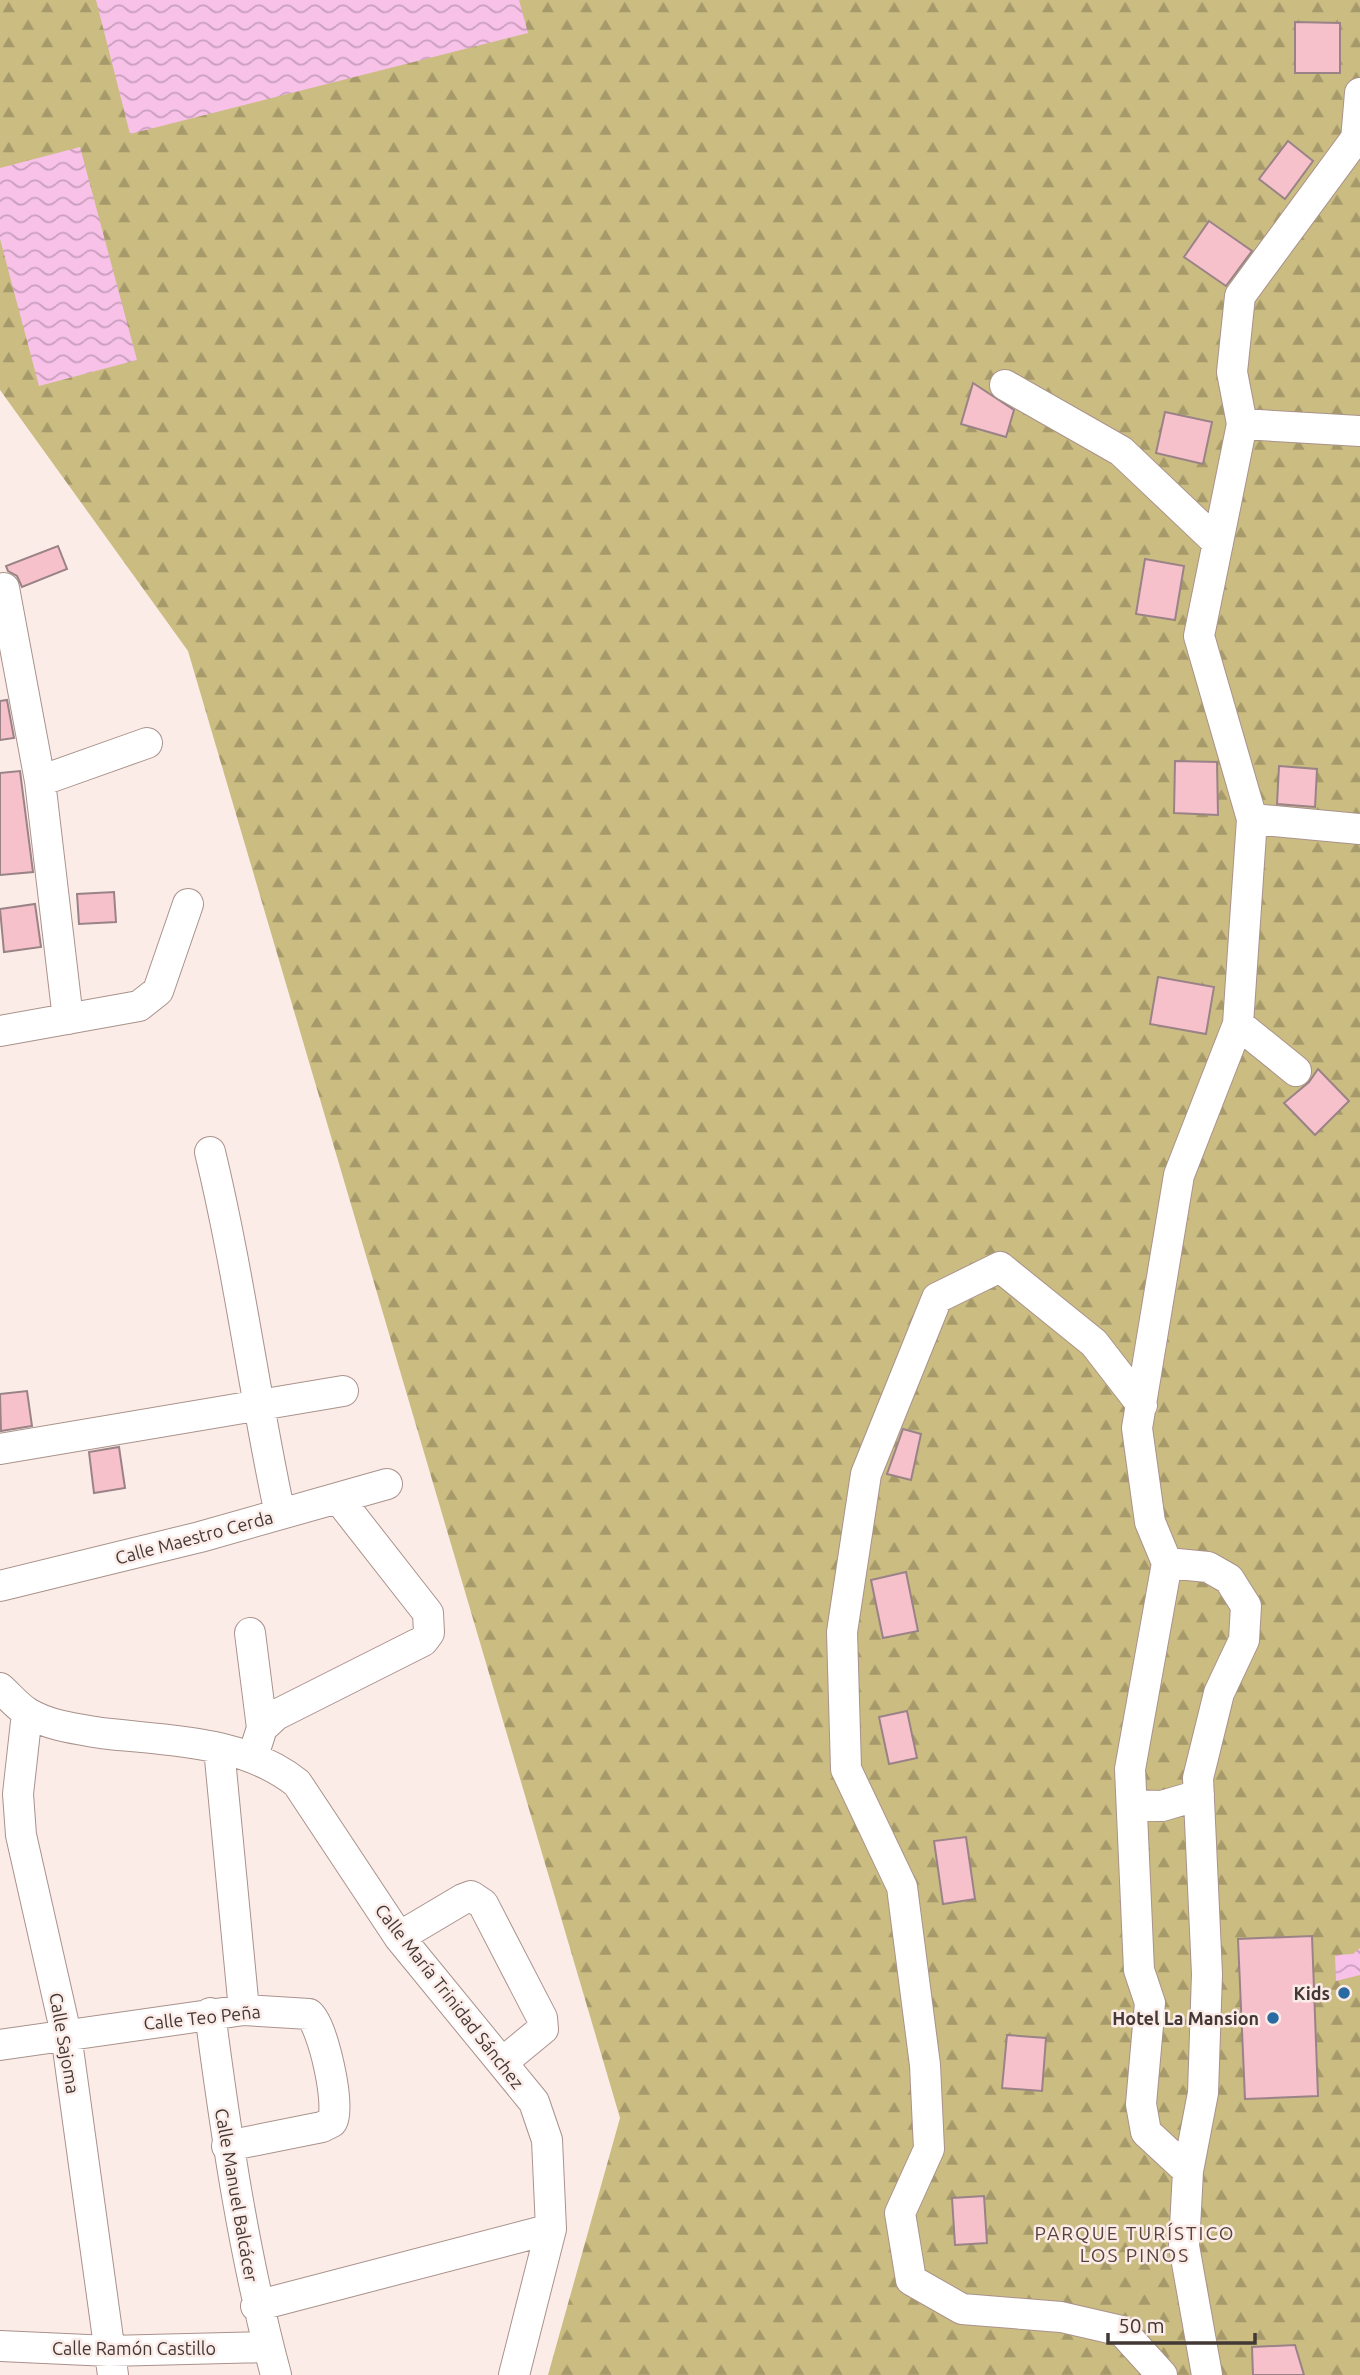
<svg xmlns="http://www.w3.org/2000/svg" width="1360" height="2375" viewBox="0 0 1360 2375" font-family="Ubuntu,sans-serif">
<defs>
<pattern id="forest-firs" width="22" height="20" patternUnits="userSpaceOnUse" patternTransform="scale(1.75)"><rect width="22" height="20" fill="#cbbc81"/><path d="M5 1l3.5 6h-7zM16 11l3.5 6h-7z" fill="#a69a6a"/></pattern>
<pattern id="water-waves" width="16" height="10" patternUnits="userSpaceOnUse" patternTransform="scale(1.75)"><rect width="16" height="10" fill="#f7c1e8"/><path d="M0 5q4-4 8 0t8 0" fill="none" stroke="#ca9ebd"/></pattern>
</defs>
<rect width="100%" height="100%" fill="#fcece8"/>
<path fill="url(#forest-firs)" d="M0,0h1360v2375h-812l72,-257 -432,-1467 -188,-261z"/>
<path fill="url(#water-waves)" d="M96,0h423l9,33 -398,101z
M80,147l57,213 -98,26 -39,-147v-71z
M1360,1948v27l-24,6 -1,-26 18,-1z"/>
<path fill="#f7c1cb" stroke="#9a8387" stroke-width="2" d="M1295,22l45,1v50h-45z
M1288,141l25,20 -28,38 -26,-20z
M1209,221l43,30 -26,35 -42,-29z
M973,383l41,27 -8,27 -45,-13z
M1165,412l47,10 -9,42 -47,-11z
M58,546l9,23 -45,18 -5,-11 -9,-5 -2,-5z
M1145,559l39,7 -9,54 -39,-6z
M7,700l7,38 -14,2v-39z
M1175,761l42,1 1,53 -44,-2z
M1279,766l38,3 -2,38 -38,-3z
M20,771l13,101 -33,3v-102z
M114,892l2,30 -37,2 -2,-30z
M35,904l6,43 -37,5 -4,-43z
M1158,977l56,10 -8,47 -56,-10z
M1318,1069l31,32 -34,34 -31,-32 25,-21z
M27,1391l5,35 -31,5 -1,-37z
M903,1429l18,5 -10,46 -24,-6z
M119,1447l6,41 -31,5 -5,-41z
M906,1572l12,59 -35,7 -12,-58z
M907,1711l10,47 -28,6 -10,-47z
M966,1837l9,62 -32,5 -9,-63z
M1312,1936l6,160 -73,3 -7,-160z
M1007,2035l39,3 -4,53 -40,-3z
M984,2196l3,47 -32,2 -3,-47z
M1295,2345l9,30h-51l-1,-28z"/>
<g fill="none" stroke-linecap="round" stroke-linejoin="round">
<g stroke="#a9928b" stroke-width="32">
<path id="minor" d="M1356,140l4,-47
M1005,385l116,66 97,92
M1242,424l118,7
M4,588l36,193 28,238
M40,781l107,-38
M1252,819l108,10
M1238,1024l58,47
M0,1031l139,-25 19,-15 30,-87
M210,1152c29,120 44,241 70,362
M1142,1405l-48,-62 -94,-76 -63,31 -71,176 -24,158 4,137 56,118 23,178 4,84 -29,64 11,67 51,29 99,8 61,14 40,44
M0,1449l343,-58
M1167,1563l-37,206 9,201 11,33 -9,101 5,28 42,39
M0,1586l200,-49 187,-53
M250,1633l12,95
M0,1688c9,8 18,19 28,25 22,13 49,16 73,20 67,8 142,7 196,50l102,154 135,165 13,38 4,89 -37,146
M27,1713l-9,81 3,41 45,199 47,341
M219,1748l25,262
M253,1756l9,-28 14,-13 147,-74 6,-8 -1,-20 -90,-115
M1132,1805l30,1 37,-11
M399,1937l64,-38 8,-3 12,8 59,114 1,11 -40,33
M210,2013c16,122 34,243 66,362
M0,2045l244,-35 65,4c14,12 32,92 23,108l-10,5 -95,19
M256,2306l295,-77
M0,2346l109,5 159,-4
M1207,2375l-23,-129 4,-75 15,-78 4,-119 -9,-196 21,-85 25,-53 2,-34 -17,-27 -21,-12 -41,-4 -17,-41 -13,-94 42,-253 59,-151 14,-205 -53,-183 43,-212 -10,-52 8,-76 120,-163"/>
</g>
<use href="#minor" stroke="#fff" stroke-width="30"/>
</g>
<g fill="#2a6ba1" stroke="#fcece8" stroke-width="2.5">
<circle cx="1344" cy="1993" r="7"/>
<circle cx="1273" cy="2018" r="7"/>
</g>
<g text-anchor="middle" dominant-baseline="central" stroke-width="5" stroke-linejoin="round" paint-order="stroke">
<g font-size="18" fill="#423835" stroke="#fcece8">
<text transform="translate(194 1537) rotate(-15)">Calle Maestro Cerda</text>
<text transform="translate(450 1996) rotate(52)">Calle María Trinidad Sánchez</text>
<text transform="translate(202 2017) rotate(-6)">Calle Teo Peña</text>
<text transform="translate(65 2043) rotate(80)">Calle Sajoma</text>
<text transform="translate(237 2195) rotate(80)">Calle Manuel Balcácer</text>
<text x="134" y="2348">Calle Ramón Castillo</text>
</g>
<g font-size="18" font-weight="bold" fill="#423835" stroke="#fcece8" text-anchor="end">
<text x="1330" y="1993">Kids</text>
<text x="1259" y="2018">Hotel La Mansion</text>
</g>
<g font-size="19" letter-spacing="2" fill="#56423c" stroke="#fcece8">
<text x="1135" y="2233">PARQUE TURÍSTICO<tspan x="1135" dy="22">LOS PINOS</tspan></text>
</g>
</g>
<path d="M1108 2333v10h147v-10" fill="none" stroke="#423835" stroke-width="3.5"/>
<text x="1118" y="2333" font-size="21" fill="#423835" stroke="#fcece8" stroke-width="5" paint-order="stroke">50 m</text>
</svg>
